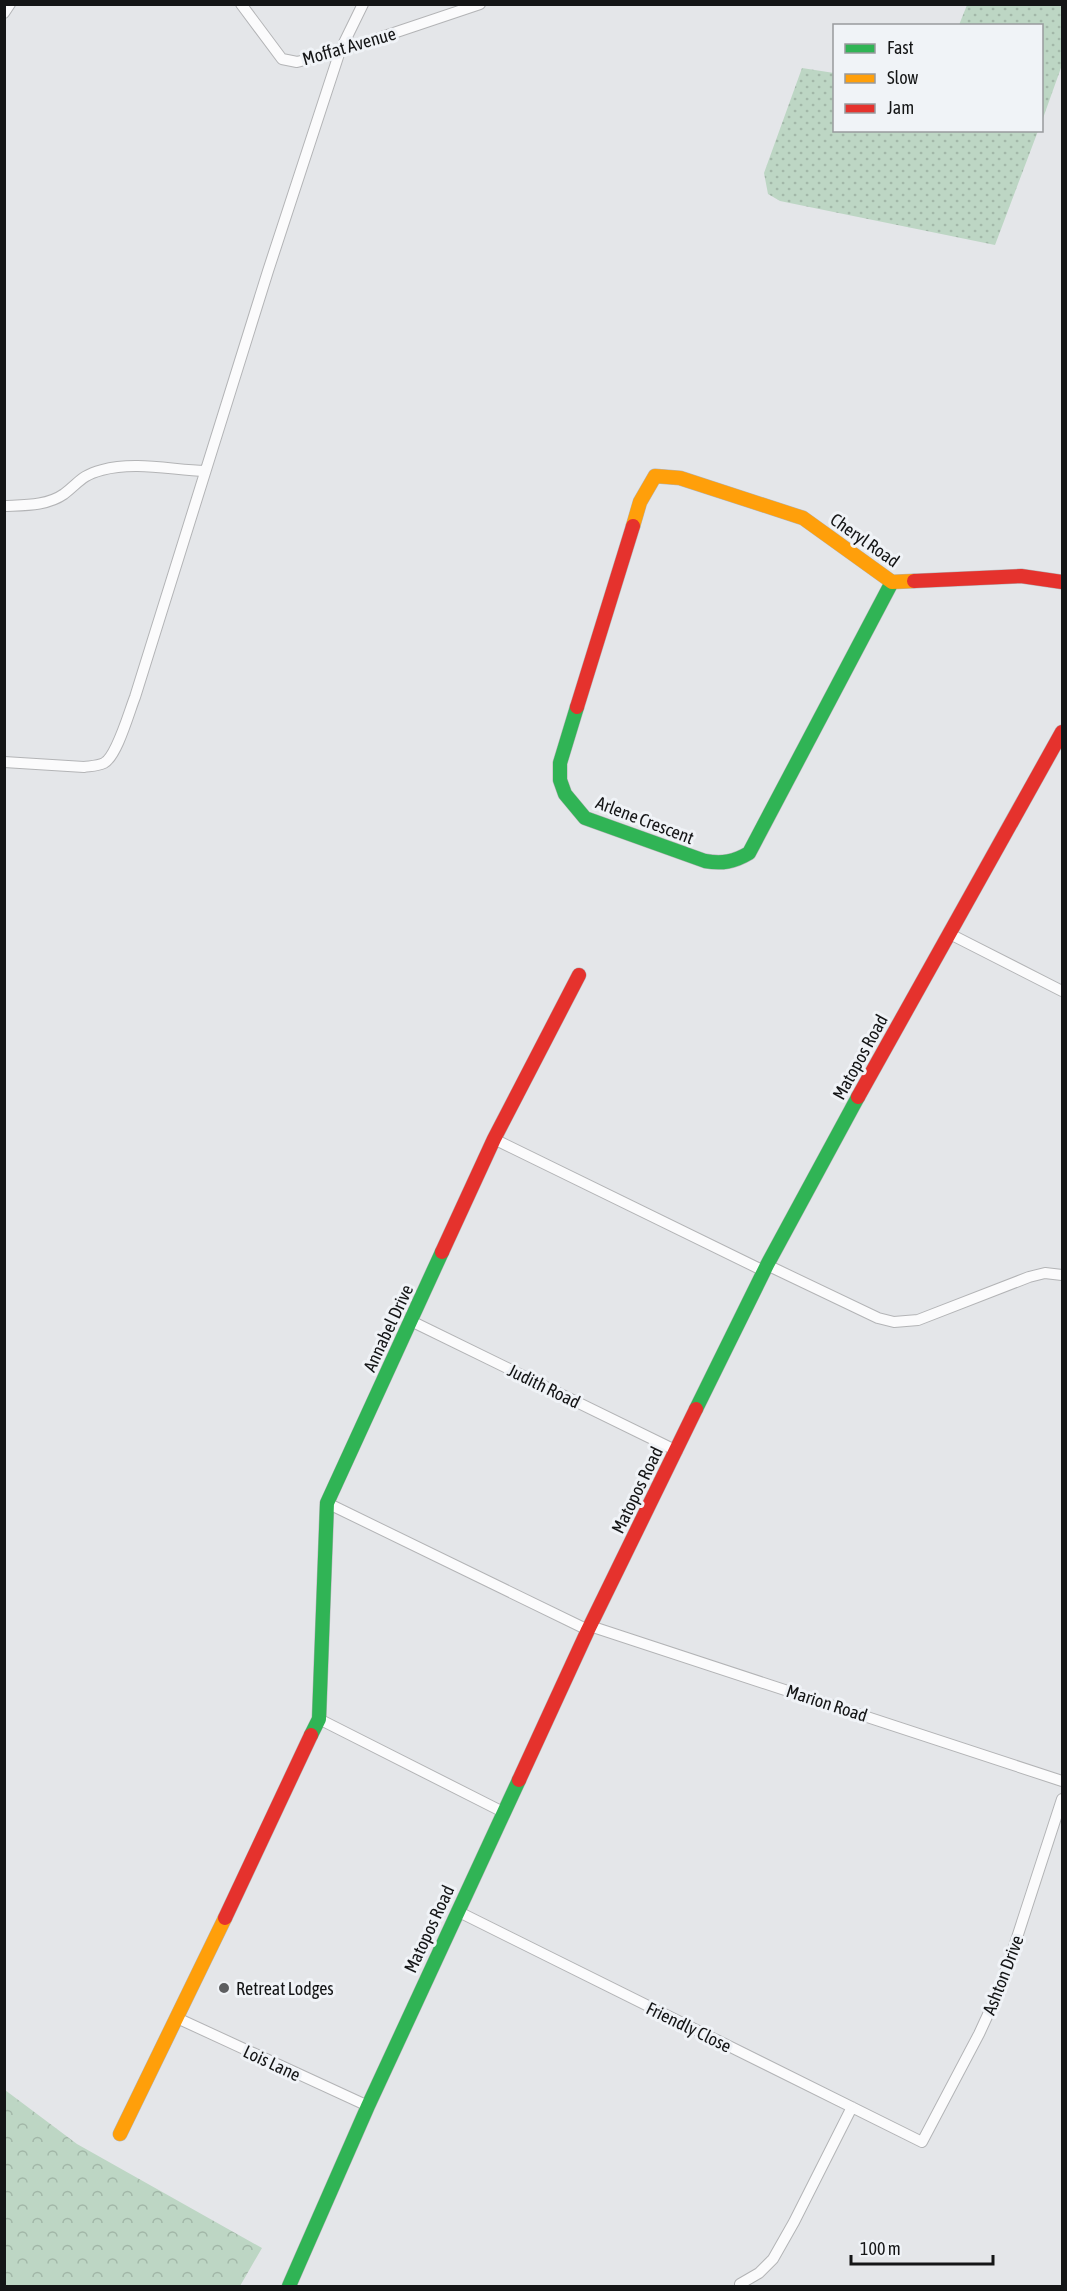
<svg xmlns="http://www.w3.org/2000/svg" width="1067" height="2291" viewBox="0 0 1067 2291" font-family="'Asap Condensed',sans-serif">
<defs>
<pattern id="grass-dots" width="8" height="8" patternUnits="userSpaceOnUse" patternTransform="scale(1.5)"><rect width="8" height="8" fill="#bdd6c4"/><path d="M2 2h.1M6 6h.1" fill="none" stroke="#a2b7a8" stroke-width="1.8" stroke-linecap="round"/></pattern>
<pattern id="park-crowns" width="20" height="18" patternUnits="userSpaceOnUse" patternTransform="scale(1.5)"><rect width="20" height="18" fill="#bdd6c4"/><path d="M2 6a3 3 0 1 1 6 0M12 15a3 3 0 1 1 6 0" fill="none" stroke="#a2b7a8"/></pattern>
</defs>
<rect width="100%" height="100%" fill="#e4e6e9"/>
<path fill="url(#grass-dots)" d="M967,5h95v60l-20,56v-95l-83,-1z
M802,68l32,5v57l204,1 -43,114 -215,-44 -12,-7 -4,-21z"/>
<path fill="url(#park-crowns)" d="M5,2090l72,54 185,104 -22,38h-235z"/>
<g fill="none" stroke-linecap="round" stroke-linejoin="round">
<g stroke="#b3b4b6" stroke-width="12">
<path id="street" d="M241,4l41,55 15,3 43,-11 140,-47
M4,13l6,-9
M4,506c20,-1 43,0 60,-12 16,-12 16,-18 38,-24 33,-9 70,0 103,1
M4,762l80,5c7,-1 14,-1 20,-4 13,-7 25,-51 31,-66l133,-426 72,-220 23,-47
M950,934l112,57
M494,1139l270,132
M767,1265l111,53 16,4 24,-2 111,-43 16,-4 17,2
M411,1321l266,130
M327,1503l261,127
M590,1626l472,155
M319,1719l184,93
M457,1911l465,231 57,-108 17,-37 14,-38 52,-160
M177,2018l191,88
M740,2284l19,-11 14,-14 21,-37 58,-115"/>
</g>
<g stroke="#b3b4b6" stroke-width="15">
<path id="fast" d="M577,707l-17,56v17l5,14 20,24 120,43c17,3 29,1 44,-8l143,-271
M696,1409l71,-144 91,-168
M311,1735l8,-16 8,-216 115,-251
M289,2286l79,-180 151,-326"/>
</g>
<g stroke="#b3b4b6" stroke-width="15">
<path id="slow" d="M633,526l7,-24 15,-26 25,2 123,40 89,64 22,-1
M120,2134l105,-216"/>
</g>
<g stroke="#b3b4b6" stroke-width="15">
<path id="jam" d="M914,581l107,-5 41,6
M577,707l56,-181
M858,1097l204,-365
M442,1252l52,-113 85,-164
M519,1780l69,-150 108,-221
M225,1918l86,-183"/>
</g>
<use href="#street" stroke="#fbfbfc" stroke-width="10"/>
<use href="#fast" stroke="#30b455" stroke-width="14"/>
<use href="#slow" stroke="#ff9f0a" stroke-width="14"/>
<use href="#jam" stroke="#e5322d" stroke-width="14"/>
</g>
<circle fill="#5d5e60" stroke="#f0f3f7" stroke-width="2" cx="224" cy="1988" r="6"/>
<g text-anchor="middle" dominant-baseline="central" stroke-width="6" stroke-linejoin="round" paint-order="stroke">
<g font-size="18" fill="#141516" stroke="#f0f3f7">
<text transform="translate(349 46) rotate(-16)">Moffat Avenue</text>
<text transform="translate(865 540) rotate(35)">Cheryl Road</text>
<text transform="translate(645 820) rotate(21)">Arlene Crescent</text>
<text transform="translate(860 1057) rotate(-61)">Matopos Road</text>
<text transform="translate(388 1328) rotate(-65)">Annabel Drive</text>
<text transform="translate(544 1386) rotate(26)">Judith Road</text>
<text transform="translate(637 1490) rotate(-64)">Matopos Road</text>
<text transform="translate(827 1703) rotate(18)">Marion Road</text>
<text transform="translate(429 1929) rotate(-65)">Matopos Road</text>
<text transform="translate(1003 1975) rotate(-69)">Ashton Drive</text>
<text transform="translate(689 2027) rotate(26)">Friendly Close</text>
<text transform="translate(272 2063) rotate(25)">Lois Lane</text>
</g>
<g font-size="18" fill="#141516" stroke="#f0f3f7" text-anchor="start">
<text x="236" y="1988">Retreat Lodges</text>
</g>
</g>
<rect width="1067" height="2291" fill="none" stroke="#141516" stroke-width="12"/>
<rect x="833" y="24" width="210" height="108" fill="#f0f3f7" stroke="#989a9d" stroke-width="1.5"/>
<rect x="845" y="44" width="30" height="9" fill="#30b455" stroke="#989a9d" stroke-width="1.5"/>
<text x="887" y="54" font-size="18" fill="#141516">Fast</text>
<rect x="845" y="74" width="30" height="9" fill="#ff9f0a" stroke="#989a9d" stroke-width="1.5"/>
<text x="887" y="84" font-size="18" fill="#141516">Slow</text>
<rect x="845" y="104" width="30" height="9" fill="#e5322d" stroke="#989a9d" stroke-width="1.5"/>
<text x="887" y="114" font-size="18" fill="#141516">Jam</text>
<path d="M851 2255v9h142v-9" fill="none" stroke="#141516" stroke-width="3"/>
<text x="860" y="2255" font-size="18" fill="#141516" stroke="#f0f3f7" stroke-width="4.5" paint-order="stroke">100 m</text>
</svg>
